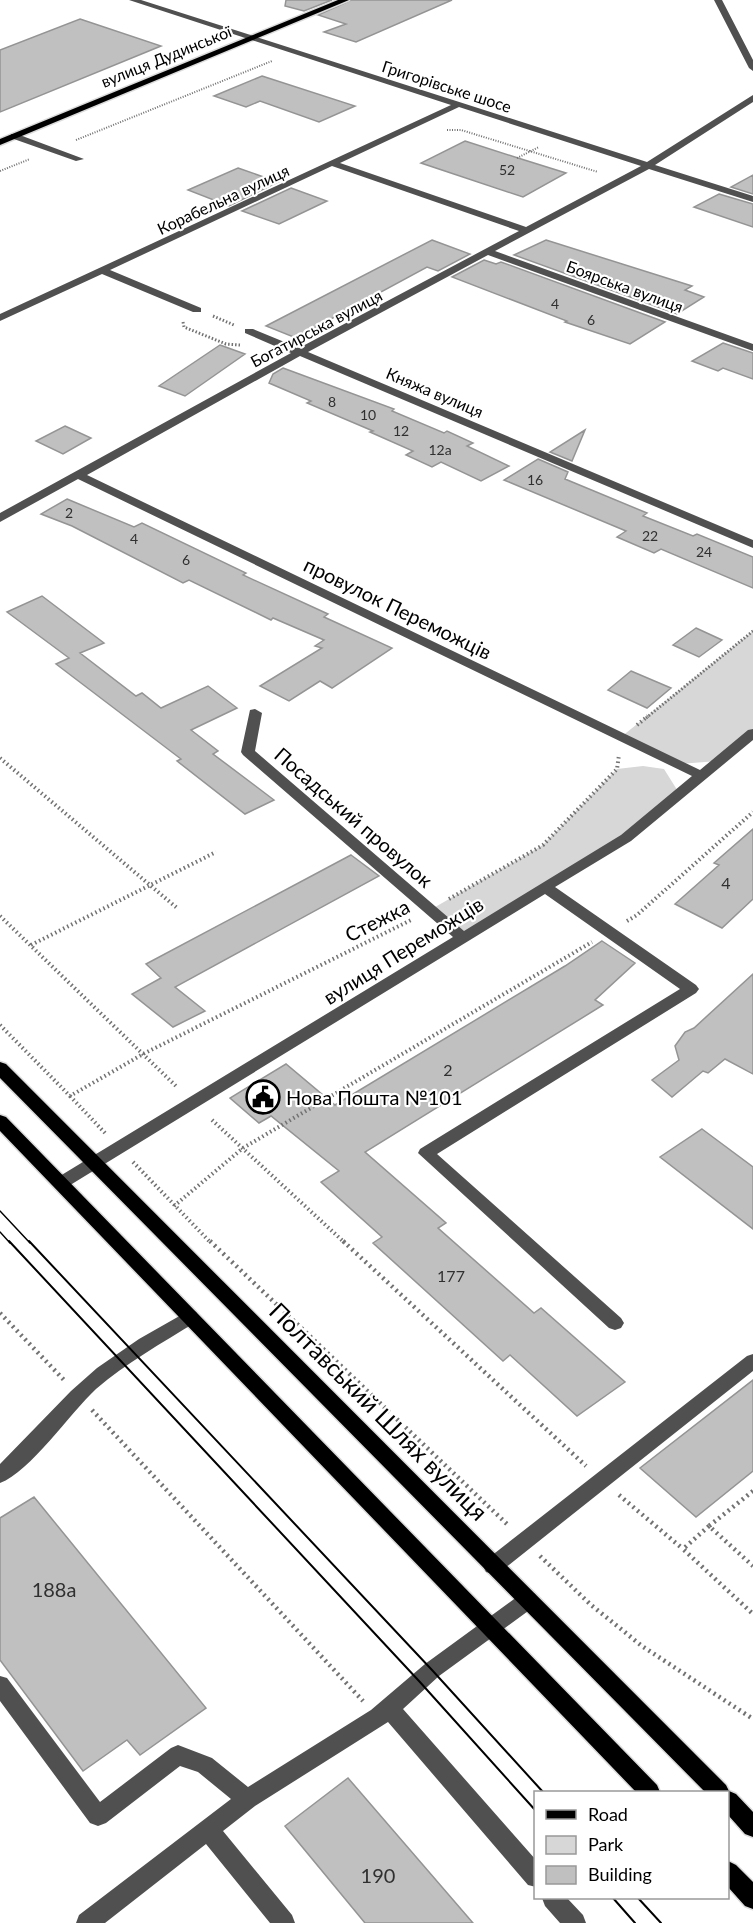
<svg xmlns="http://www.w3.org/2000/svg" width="753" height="1923" viewBox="0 0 753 1923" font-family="Lato,sans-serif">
<rect width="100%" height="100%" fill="#fff"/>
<path fill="#d7d7d7" d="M753,631v102l-35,28 -39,3 -58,-27z
M643,766l21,3 15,24 -53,45 -163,100 -33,-28 113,-65 74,-76z"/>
<path fill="#c0c0c0" stroke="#949494" stroke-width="1.5" d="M286,0h46l-28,11 -19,-5z
M351,0h101l-96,42 -32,-10 22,-8 -28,-9z
M80,19l81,27 -161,66v-62z
M262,76l93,30 -36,16 -59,-21 -14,6 -32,-11z
M465,141l53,17 48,15 -43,24 -102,-34z
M238,168l40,14 -49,24 -41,-16z
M753,175v19l-22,-7z
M291,188l36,13 -48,23 -37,-13z
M719,194l34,10v23l-59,-20z
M432,240l38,14 -32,17 -11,-4 -131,71 -30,-12z
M546,240l146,46 -7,4 19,7 -27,17 -163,-59z
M484,260l12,4 5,-2 164,60 -35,22 -65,-22 2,-1 -115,-44z
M723,343l30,10v26l-30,-11 -5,3 -26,-10z
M220,345l25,9 -60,42 -26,-10z
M283,368l111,41 -2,2 52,22 3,-2 26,12 -6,3 42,20 -28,15 -40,-19 -9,5 -26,-12 7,-4 -43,-19 3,-1 -66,-28 4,-2 -42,-18 4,-9z
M65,426l26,12 -28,16 -27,-13z
M585,430l-13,31 -22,-9z
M538,459l30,13 -3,7 82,34 -4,3 50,20 4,-2 56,23v31l-92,-39 -7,4 -37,-16 9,-6 -122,-51z
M67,499l67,28 8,-4 104,50 -3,2 85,39 -4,3 68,31 -60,40 -12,-7 -31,20 -29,-15 62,-38 -7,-2 9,-6 -51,-22 -2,2 -82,-40 -6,3 -111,-57 -31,-12z
M42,596l62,47 -24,10 56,43 6,-3 19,15 47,-22 29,22 -46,22 27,21 -5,3 61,46 -29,14 -68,-53 4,-2 -125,-95 13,-6 -62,-46z
M696,628l26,12 -23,17 -26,-12z
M631,671l40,17 -24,20 -39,-18z
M753,829v70l-31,29 -47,-24 44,-39 -5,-2z
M351,855l28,21 -204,111 30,24 -32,16 -41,-33 29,-16 -15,-14z
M602,941l33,22 -40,37 8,5 -238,147 81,71 -8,5 96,85 7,-5 84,74 -48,34 -67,-61 -7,6 -130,-118 9,-6 -61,-55 18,-11 -68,-55 -12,7 -29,-25 56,-34 49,41 230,-139z
M753,974v100l-28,-15 -17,14 -5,-2 -31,26 -20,-17 27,-20 -4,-14 10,-14 9,-4z
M702,1129l51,38v62l-93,-72z
M753,1380v91l-57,46 -56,-49z
M34,1497l172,211 -66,47 -13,-15 -44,31 -83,-111v-142z
M348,1778l125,145h-108l-80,-97z"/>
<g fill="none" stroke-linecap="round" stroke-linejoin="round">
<g stroke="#dbdbdb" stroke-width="3">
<path id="major" d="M338,0h11l-349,145v-6z
M0,1062l6,2 720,721 3,6 7,3 17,18v25l-8,-3 -17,-19v-23h-23l-705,-714z
M0,1115l6,2 651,668 3,7h-24l-636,-661z
M728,1861l8,4 17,17v27l-8,-3 -17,-19z"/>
</g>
<path stroke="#727272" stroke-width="2" stroke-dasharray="1 1.5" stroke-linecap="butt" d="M447,130h14l137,42
M76,140l196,-79
M517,158l22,-11
M0,171l30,-12"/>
<path stroke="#727272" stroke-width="3" stroke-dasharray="1.5 2" stroke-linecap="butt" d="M213,316l21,9
M183,322l1,5 42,17 14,1
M646,718l107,-87"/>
<path stroke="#727272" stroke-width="4" stroke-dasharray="1.5 3" stroke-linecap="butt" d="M637,725l11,-9
M0,758l177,150
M449,899l94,-54 74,-76 2,-14
M0,916l177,171
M627,921l10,-6 116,-103
M31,945l185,-93
M0,1025l70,71 73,-42 270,-135
M70,1096l35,37
M212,1120l133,123
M133,1162l78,81
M174,1206l69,-58 349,-206"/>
<path stroke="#727272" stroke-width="4.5" stroke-dasharray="2 4" stroke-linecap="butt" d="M210,1241l299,285
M343,1241l243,225
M0,1313l64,67
M92,1410l271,291
M753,1491l-44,35 44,40
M619,1495l64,54
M709,1526l-26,23 70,65
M540,1556l51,49 51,41 111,73"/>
<path fill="#505050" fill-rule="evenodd" d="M129,0h12l506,162 106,-67v7l-98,63 98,31v6l-104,-33 -154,82 258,93v7l-265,-96 -180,97 445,188v8l-453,-192 -213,119 613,295 48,-40 5,-1v11l-122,101 -76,46 141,98 3,4 -3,4 -259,161 184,164 3,5 -3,5 -6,2 -6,-2 -191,-175 2,-4 260,-160 -135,-95 -478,293 -6,2 -6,-2 -2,-4 2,-4 398,-242 -210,-182 -2,-3 9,-42 5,-1 7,4 -7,38 209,180 157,-96 71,-59 -614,-297 -78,43v-9l291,-160 -46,-20v-4h8l46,19 220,-117 -187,-65 -222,104 91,38v4h-8l-91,-38 -102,47v-7l451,-209zM459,107l182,59 -115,61 -186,-64z
M714,0h8l31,60v11l-4,-3z
M11,134h6l67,25 -8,2 -65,-23z
M190,1310l6,2 3,5 -3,5c-34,21 -70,41 -100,67 -26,24 -66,83 -96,94v-19l71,-73 26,-23 42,-29z
M753,1354v17l-253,201 -7,2 -7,-2 -3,-6 3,-6 261,-204z
M528,1591l7,3 3,6 -3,6 -96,70 -36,33 133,151v27l-8,-2 -140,-163 -133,84 -32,25 69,84 3,8h-25l-64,-79 -101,79h-29l3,-8 152,-116 -33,-27 -18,-6 -74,57 -8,3 -8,-3 -90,-122v-25l7,2 93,124 71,-54 7,-3 34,13 36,29 123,-77 54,-46 96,-70z
M542,1898h25l16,17 3,8h-26l-15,-17z"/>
<use href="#major" fill="#000" fill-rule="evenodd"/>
<path stroke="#000" stroke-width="1.5" d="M0,1211l30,32
M0,1232l10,11"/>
<path stroke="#000" stroke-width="2" d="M9,1241l410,440 117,130
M29,1241l403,429 111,122
M613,1898l22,25
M638,1898l23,25"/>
</g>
<defs>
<g id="civic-ring" transform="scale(1.725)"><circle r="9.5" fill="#fff" stroke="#000" stroke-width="1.5"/><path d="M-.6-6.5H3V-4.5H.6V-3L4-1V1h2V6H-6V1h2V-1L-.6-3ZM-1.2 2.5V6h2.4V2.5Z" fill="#000"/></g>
</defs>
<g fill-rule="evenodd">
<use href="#civic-ring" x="263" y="1097"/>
</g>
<g text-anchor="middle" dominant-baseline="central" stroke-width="4.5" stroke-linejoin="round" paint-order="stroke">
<g font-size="14" fill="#303030">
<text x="507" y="169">52</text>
<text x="555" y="303">4</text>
<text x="591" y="319">6</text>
<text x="332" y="401">8</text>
<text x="368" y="414">10</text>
<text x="401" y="430">12</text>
<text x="440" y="449">12а</text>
<text x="535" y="479">16</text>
<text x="69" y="512">2</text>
<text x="650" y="535">22</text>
<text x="134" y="538">4</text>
<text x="704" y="551">24</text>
<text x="186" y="559">6</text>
</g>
<g font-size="16" fill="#000" stroke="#fff">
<text transform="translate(166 56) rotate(-22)">вулиця Дудинської</text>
<text transform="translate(447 86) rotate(18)">Григорівське шосе</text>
<text transform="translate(223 199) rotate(-25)">Корабельна вулиця</text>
<text transform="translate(625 286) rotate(20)">Боярська вулиця</text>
<text transform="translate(316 328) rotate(-28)">Богатирська вулиця</text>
<text transform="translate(435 392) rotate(23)">Княжа вулиця</text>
</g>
<g font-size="16" fill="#303030">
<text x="726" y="882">4</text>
<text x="448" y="1069">2</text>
<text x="451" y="1275">177</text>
</g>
<g font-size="20" fill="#000" stroke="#fff">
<text transform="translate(398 608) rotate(26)">провулок Переможців</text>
<text transform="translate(354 817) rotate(41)">Посадський провулок</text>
<text transform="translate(377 920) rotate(-27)">Стежка</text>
<text transform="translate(403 950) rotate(-32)">вулиця Переможців</text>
</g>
<g font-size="20" fill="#000" stroke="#fff" text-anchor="start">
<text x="286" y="1097">Нова Пошта №101</text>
</g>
<g font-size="20" fill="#303030">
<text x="54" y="1589">188а</text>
<text x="378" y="1875">190</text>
</g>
<g font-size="24" fill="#000" stroke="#fff">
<text transform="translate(379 1411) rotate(45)">Полтавський Шлях вулиця</text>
</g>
</g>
<rect x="534" y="1791" width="195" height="108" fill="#ffffff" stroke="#999999" stroke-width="1.5"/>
<rect x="546" y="1810" width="30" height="9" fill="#000000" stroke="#999999" stroke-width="1.5"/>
<text x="588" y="1821" font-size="18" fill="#000000">Road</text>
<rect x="546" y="1836" width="30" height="18" fill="#d7d7d7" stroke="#999999" stroke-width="1.5"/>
<text x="588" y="1851" font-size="18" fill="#000000">Park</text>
<rect x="546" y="1866" width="30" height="18" fill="#c0c0c0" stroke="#999999" stroke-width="1.5"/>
<text x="588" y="1881" font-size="18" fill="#000000">Building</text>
</svg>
